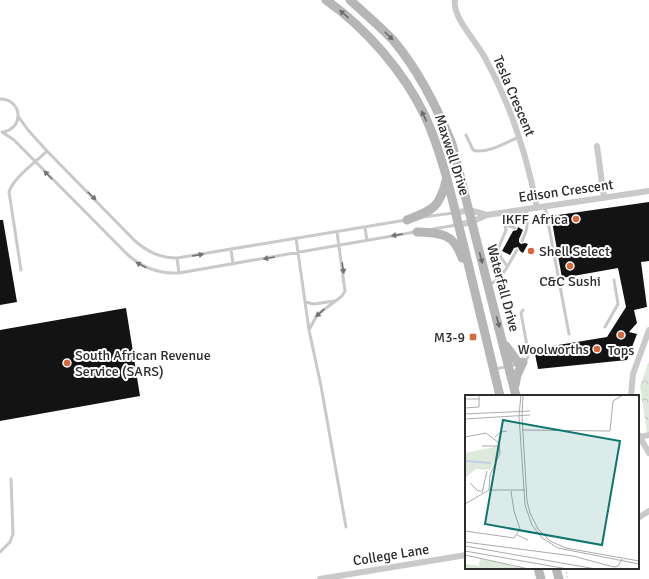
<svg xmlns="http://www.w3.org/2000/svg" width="649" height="579" viewBox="0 0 649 579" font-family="Signika,sans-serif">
<defs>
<pattern id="park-crowns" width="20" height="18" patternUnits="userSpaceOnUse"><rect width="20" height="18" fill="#dde9da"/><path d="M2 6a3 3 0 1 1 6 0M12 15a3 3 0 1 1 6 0" fill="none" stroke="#bec8bb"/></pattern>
</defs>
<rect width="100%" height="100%" fill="#fff"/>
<path fill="url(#park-crowns)" d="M649,361v71l-2,1 -7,-47z"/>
<path fill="#131313" d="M649,202v59l-8,1 6,45 -13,3 3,13 -8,9 8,2 -10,26 -89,9 -4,-20 73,-12 19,-30 -8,-39 -56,10 -11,-62z
M0,220h3l14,82 -17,3z
M518,227l5,3 -4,9v3l2,2 4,-1 3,1 -5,9 -3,-2 -2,-4 -4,1 -4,7 -8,-4 11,-20 4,-1z
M126,308l14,88 -140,25v-91z"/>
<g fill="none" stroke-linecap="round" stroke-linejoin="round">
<path stroke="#c9c9c9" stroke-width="1" stroke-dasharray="2 2" stroke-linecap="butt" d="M565,568l3,11"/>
<path stroke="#c9c9c9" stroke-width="3" d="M0,99c22,0 25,29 3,33
M18,116l10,14 19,21 88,90c13,11 25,17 42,17l229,-38
M2,132l12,8 114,115c15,13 31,19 51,18l236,-41
M466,135l7,15c12,5 34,-8 46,-13
M545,206l24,128
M502,213l4,17 -8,19 4,10 5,7
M423,217l31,-4
M506,225l9,3
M365,228l2,12
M433,229l24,-4
M296,238l13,92 12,56 25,141
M522,241c6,-12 6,-18 4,-31
M231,249l2,15
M177,258l2,15
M21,270l-12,-78c4,-14 27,-30 38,-41
M490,284c13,-5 20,-23 27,-34
M305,302l9,2 20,-3
M523,310l-2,3 7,38v6l-3,4
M605,327l13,-23 -4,-24
M309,330l8,-15 25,-19 3,-5 -8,-59
M496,369l22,-5
M0,552l10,-10 3,-8 -2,-55"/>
<path stroke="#c9c9c9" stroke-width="6" d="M455,0c-3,17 21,41 29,56 26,47 43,99 53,152
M597,146l7,52
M455,213l14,-3 18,5
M458,225l13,-3 16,-7 162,-24
M631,396l2,-22 16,-44
M638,434l11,19
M640,437l9,-2
M638,518l11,-7
M320,579l146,-24"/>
<path stroke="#b6b6b6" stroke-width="9" d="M326,0c40,28 78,72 99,116 20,44 29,93 41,139 11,47 23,94 34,141
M350,0c14,13 30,26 43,40 26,31 44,67 59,104l64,252
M407,220c25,-10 32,-11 39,-39
M417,232c24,1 37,1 45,26
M506,346l13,18
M515,385l2,-10 6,-13
M538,568l3,11
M556,568l3,11"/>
</g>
<defs><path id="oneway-solid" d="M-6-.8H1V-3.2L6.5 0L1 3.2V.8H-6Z"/></defs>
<g fill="#6a6a6a">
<use href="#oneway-solid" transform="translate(344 14) rotate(-140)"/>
<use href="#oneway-solid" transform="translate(389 36) rotate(45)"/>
<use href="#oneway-solid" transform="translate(424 116) rotate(-116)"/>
<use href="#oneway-solid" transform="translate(481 258) rotate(75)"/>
<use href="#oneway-solid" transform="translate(498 322) rotate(75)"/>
</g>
<g fill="#737373">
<use href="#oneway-solid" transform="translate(48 175) rotate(-135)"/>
<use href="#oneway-solid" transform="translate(92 196) rotate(45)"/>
<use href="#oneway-solid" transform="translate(397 235) rotate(171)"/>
<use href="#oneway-solid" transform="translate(198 255) rotate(-9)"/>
<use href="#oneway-solid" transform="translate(269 258) rotate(170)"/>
<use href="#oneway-solid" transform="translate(141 265) rotate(-152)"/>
<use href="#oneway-solid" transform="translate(343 268) rotate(81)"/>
<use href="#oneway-solid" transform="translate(320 313) rotate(137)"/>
</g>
<g fill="#d8693a" stroke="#fff" stroke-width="1.5">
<circle cx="576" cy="219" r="4"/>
<circle cx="531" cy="251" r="4"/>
<circle cx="570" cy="266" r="4"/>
<circle cx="621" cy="335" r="4"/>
<rect x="469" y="333" width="8" height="8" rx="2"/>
<circle cx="597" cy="349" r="4"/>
<circle cx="67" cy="363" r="4"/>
</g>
<g text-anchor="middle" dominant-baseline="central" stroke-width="4" stroke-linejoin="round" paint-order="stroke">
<g font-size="14" fill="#2c2c2c" stroke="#fff">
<text transform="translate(514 96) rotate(67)">Tesla Crescent</text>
<text transform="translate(452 155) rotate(72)">Maxwell Drive</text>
<text transform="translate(566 191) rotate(-8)">Edison Crescent</text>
<text transform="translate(503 288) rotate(75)">Waterfall Drive</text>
<text transform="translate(391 555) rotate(-9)">College Lane</text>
</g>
<g font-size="14" fill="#2c2c2c" stroke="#fff" text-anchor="end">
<text x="568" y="219">IKFF Africa</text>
<text x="539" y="251" text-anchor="start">Shell Select</text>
<text x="570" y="281" text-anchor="middle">C&amp;C Sushi</text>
<text x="465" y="337">M3-9</text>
<text x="589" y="349">Woolworths</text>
<text x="621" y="350" text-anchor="middle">Tops</text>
<text x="75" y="355" text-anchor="start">South African Revenue<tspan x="75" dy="16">Service (SARS)</tspan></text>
</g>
</g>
<g transform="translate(465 395)">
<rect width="174" height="174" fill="#fff"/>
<path d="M15,164l41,9v1h-56v-5l14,2z" fill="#dde9da"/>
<path d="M15,164l29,6 -1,4 -23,-4 -7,4 -13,-1v-4l14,2z" fill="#dde9da"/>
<path d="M34,51l-1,9 -8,15 -14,-1 -11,9v-25z" fill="#dde9da"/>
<path fill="none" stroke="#c7cfe8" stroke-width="2" d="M0,66l26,2"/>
<path fill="none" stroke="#ababab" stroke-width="1" d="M56,0l-2,21 6,89 7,20 10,13 16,10 81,16M58,0l-1,21 5,85 3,12 8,16 12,12 16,7 73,13M68,0h26M0,4h15M0,13l14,-1v-12M0,19l65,-3M0,24l65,-4M57,35l88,1 3,-30 10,-6M0,42l21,-4 13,10 1,10 -10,22 -1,15M30,42l6,-5 6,-1M17,51h18M5,88l8,8h3M17,98l5,-22M0,109l24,-14h36M0,136l49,7 6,-9 -6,-18 -3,-20M52,140l11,5M0,147l108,14 41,11 4,-1 4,-7M0,151l131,23M0,156l103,18M0,160l64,14"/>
<path fill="#0f766e" fill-opacity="0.15" stroke="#0f766e" stroke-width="2" d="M38,25l117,21 -18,104 -117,-21z"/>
<rect width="174" height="174" fill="none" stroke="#2c2c2c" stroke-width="2"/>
</g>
</svg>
